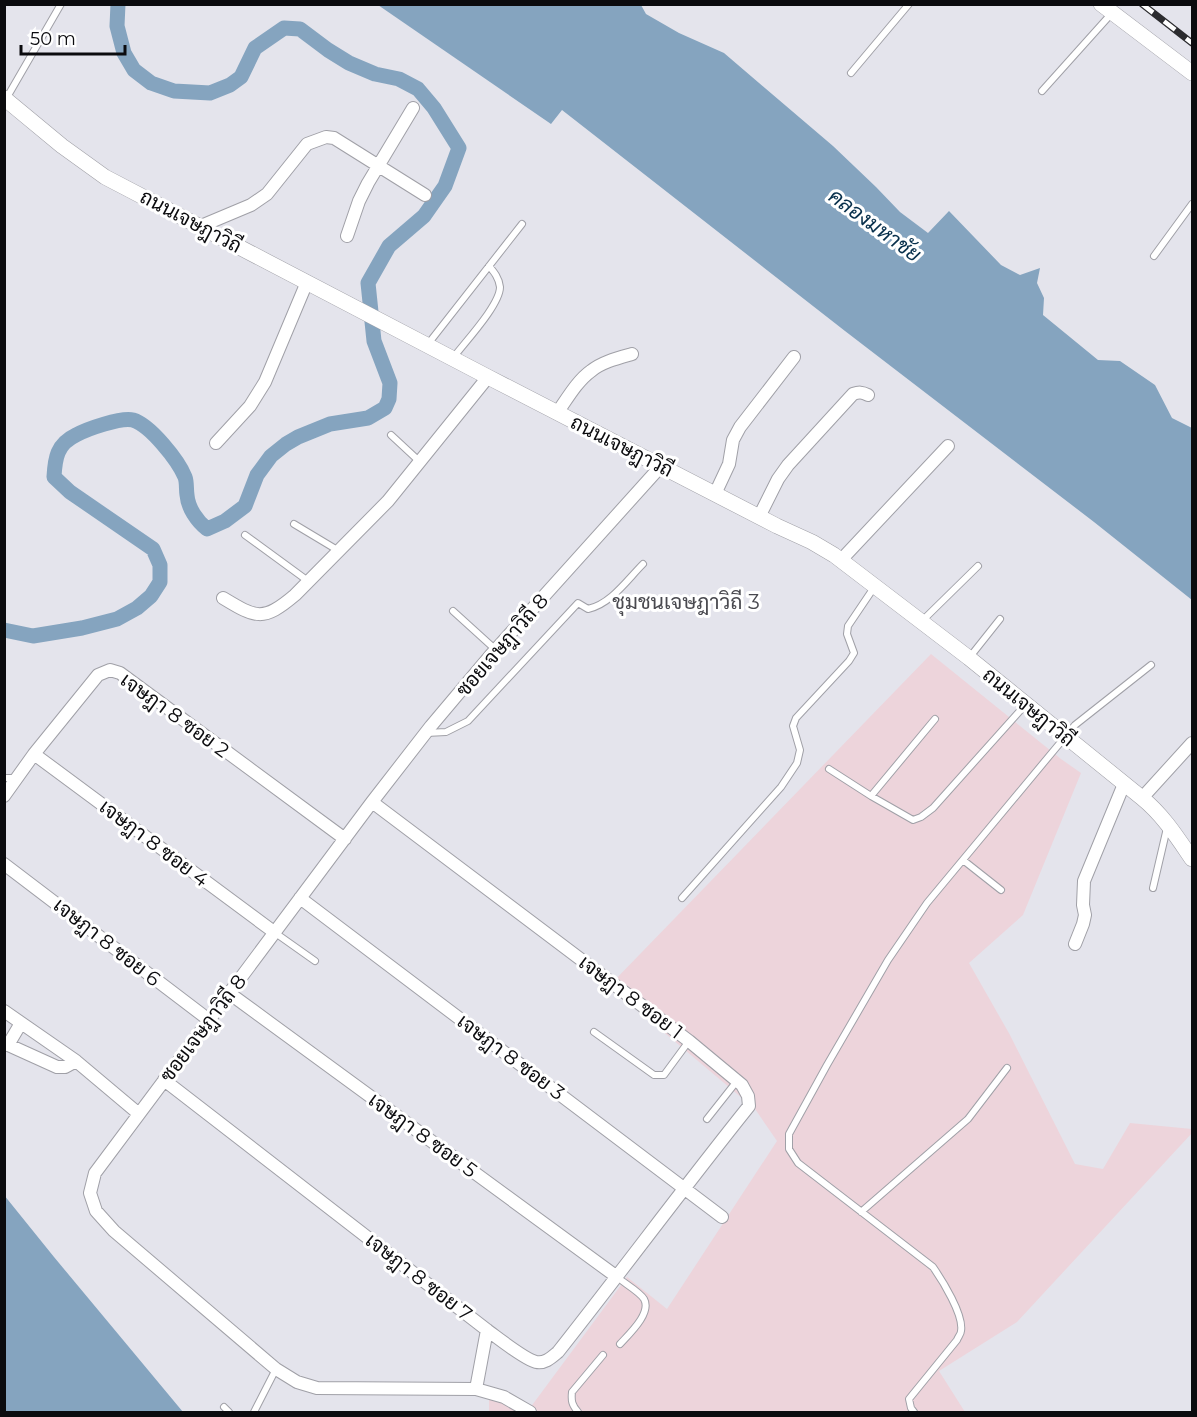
<svg xmlns="http://www.w3.org/2000/svg" width="1197" height="1417" viewBox="0 0 1197 1417" font-family="Montserrat,Sarabun,sans-serif">
<rect width="100%" height="100%" fill="#e4e4ec"/>
<path fill="#edd4db" d="M931,654l130,105 20,14 -58,142 -54,48 41,72 65,129 28,5 27,-46 62,6v4l-175,189 -78,49 26,41h-438l100,-135 40,32 110,-168 -22,-32 -146,-123z
M489,1389l37,23h-37z"/>
<path fill="#85a4bf" d="M378,5h263l5,9 33,19 45,20 109,93 43,41 24,25 28,21 21,-22 52,54 19,10 20,-7 -3,15 7,15 -1,17 55,45 22,1 35,24 17,33 20,10v172l-98,-78 -249,-191 -283,-221 -11,14z
M4,1195l50,62 129,155h-178z"/>
<g fill="none" stroke-linecap="round" stroke-linejoin="round">
<path stroke="#85a4bf" stroke-width="15" d="M4,630l29,6 49,-8 35,-9 20,-11 14,-12 9,-14v-17l-7,-16 -83,-57 -16,-15c1,-19 3,-33 22,-42 11,-6 45,-18 57,-15 17,5 45,40 52,57 2,5 1,12 2,18 1,13 10,26 20,34l18,-8 20,-15 12,-31 14,-19 15,-12 12,-7 32,-13 38,-6 17,-10 4,-9 1,-16 -16,-42 -6,-58 21,-37 35,-30 21,-30 14,-38 -25,-40 -16,-19 -19,-10 -24,-5 -26,-11 -21,-13 -28,-21 -16,-1 -29,20 -14,29 -11,8 -20,8 -36,-2 -23,-8 -17,-13 -10,-17 -7,-27 1,-22"/>
<g stroke="#a0a0a7" stroke-width="8">
<path id="service" d="M851,73l58,-69
M1042,91l70,-78
M6,99l55,-95
M1154,256l38,-52
M428,344l94,-120
M453,358c12,-16 47,-53 47,-71 -1,-9 -6,-15 -11,-21
M391,435l28,26
M294,524l45,27
M245,535l63,46
M453,611l43,39
M922,621l56,-55
M969,658l31,-39
M426,733l20,-1 22,-11 110,-118 10,6c23,-5 39,-29 55,-45
M829,769l42,27 42,24 8,-3 12,-9 93,-104
M4,778h13
M871,796l64,-77
M963,860l38,30
M1153,888l14,-60
M682,898l99,-111 16,-24 3,-13 -7,-24 3,-8 53,-57 5,-8 -7,-19 1,-8 27,-40
M274,932l41,29
M594,1032l60,43h10l25,-34
M707,1119l30,-38
M861,1212l107,-93 39,-51
M617,1277c7,6 23,15 27,22 8,14 -15,35 -24,45
M224,1407l5,5
M254,1412l22,-43
M578,1412c-6,-7 -7,-11 -6,-20l31,-37
M914,1412l-3,-4 -2,-9 48,-59c1,-3 4,-6 4,-9 3,-16 -19,-51 -28,-64l-135,-104 -9,-14v-15l38,-69 61,-105 39,-57 148,-178 76,-60"/>
</g>
<g stroke="#a0a0a7" stroke-width="14">
<path id="minor" d="M201,226l50,-21 16,-11 40,-50 19,-7 8,1 91,57
M347,236l12,-35 9,-18 45,-75
M557,413c10,-14 20,-32 34,-42 11,-9 27,-13 41,-17
M216,443l34,-37 15,-24 42,-100
M715,494l14,-30 4,-24 7,-13 54,-70
M759,517l19,-38 10,-14 65,-71c6,-2 9,-2 15,1
M841,560l107,-114
M223,598c33,20 40,24 72,-3l93,-94 100,-124
M34,754l240,178
M4,796l30,-42 64,-79 12,-5 10,3 225,166
M1142,798l50,-55
M4,864l205,156
M300,898l422,319
M1075,944l8,-20 2,-9 -2,-10 1,-24 40,-97
M229,993l388,284
M4,1011l72,50 63,53
M4,1043l53,24h8l11,-6
M8,1045l13,-22
M164,1080l323,250c11,8 37,29 49,32 9,2 16,-5 22,-10 64,-81 126,-165 191,-246l-1,-10 -6,-11 -53,-44 -317,-239
M476,1389l11,-59
M530,1412l-26,-15 -28,-8 -159,-1 -20,-6 -21,-13 -162,-138 -18,-20 -6,-18 5,-20 277,-371 59,-76 59,-70 171,-190"/>
</g>
<g stroke="#a0a0a7" stroke-width="16">
<path id="tertiary" d="M1101,4l91,69
M4,98l58,48 43,31 383,200 289,149 35,16 22,13 135,103 173,140c21,17 35,39 50,61"/>
</g>
<use href="#service" stroke="#fff" stroke-width="6"/>
<use href="#minor" stroke="#fff" stroke-width="12"/>
<use href="#tertiary" stroke="#fff" stroke-width="15"/>
<g stroke="#2c2c2f" stroke-width="7">
<path id="rail" d="M1142,4l50,39"/>
</g>
<use href="#rail" stroke="#fff" stroke-width="4.5" stroke-dasharray="14" stroke-linecap="butt"/>
</g>
<g text-anchor="middle" dominant-baseline="central" stroke-width="6" stroke-linejoin="round" paint-order="stroke">
<g font-size="20" fill="#0b0b0e" stroke="#fff">
<text transform="translate(191 221) rotate(28)">ถนนเจษฎาวิถี</text>
<text transform="translate(622 446) rotate(27)">ถนนเจษฎาวิถี</text>
<text transform="translate(502 645) rotate(-49)">ซอยเจษฎาวิถี 8</text>
<text transform="translate(1029 707) rotate(39)">ถนนเจษฎาวิถี</text>
<text transform="translate(175 715) rotate(36)">เจษฎา 8 ซอย 2</text>
<text transform="translate(154 843) rotate(37)">เจษฎา 8 ซอย 4</text>
<text transform="translate(107 942) rotate(38)">เจษฎา 8 ซอย 6</text>
<text transform="translate(631 997) rotate(37)">เจษฎา 8 ซอย 1</text>
<text transform="translate(203 1028) rotate(-53)">ซอยเจษฎาวิถี 8</text>
<text transform="translate(511 1057) rotate(37)">เจษฎา 8 ซอย 3</text>
<text transform="translate(423 1135) rotate(36)">เจษฎา 8 ซอย 5</text>
<text transform="translate(419 1277) rotate(38)">เจษฎา 8 ซอย 7</text>
</g>
<g font-size="21" font-style="italic" fill="#08304c" stroke="#fff">
<text transform="translate(875 225) rotate(36)">คลองมหาชัย</text>
</g>
<g font-size="21" fill="#49494f" stroke="#fff">
<text x="686" y="601">ชุมชนเจษฎาวิถี 3</text>
</g>
</g>
<rect width="1197" height="1417" fill="none" stroke="#0b0b0e" stroke-width="12"/>
<path d="M21 45v9h104v-9" fill="none" stroke="#0b0b0e" stroke-width="3"/>
<text x="30" y="45" font-size="18" fill="#0b0b0e" stroke="#ffffff" stroke-width="4.5" paint-order="stroke">50 m</text>
</svg>
